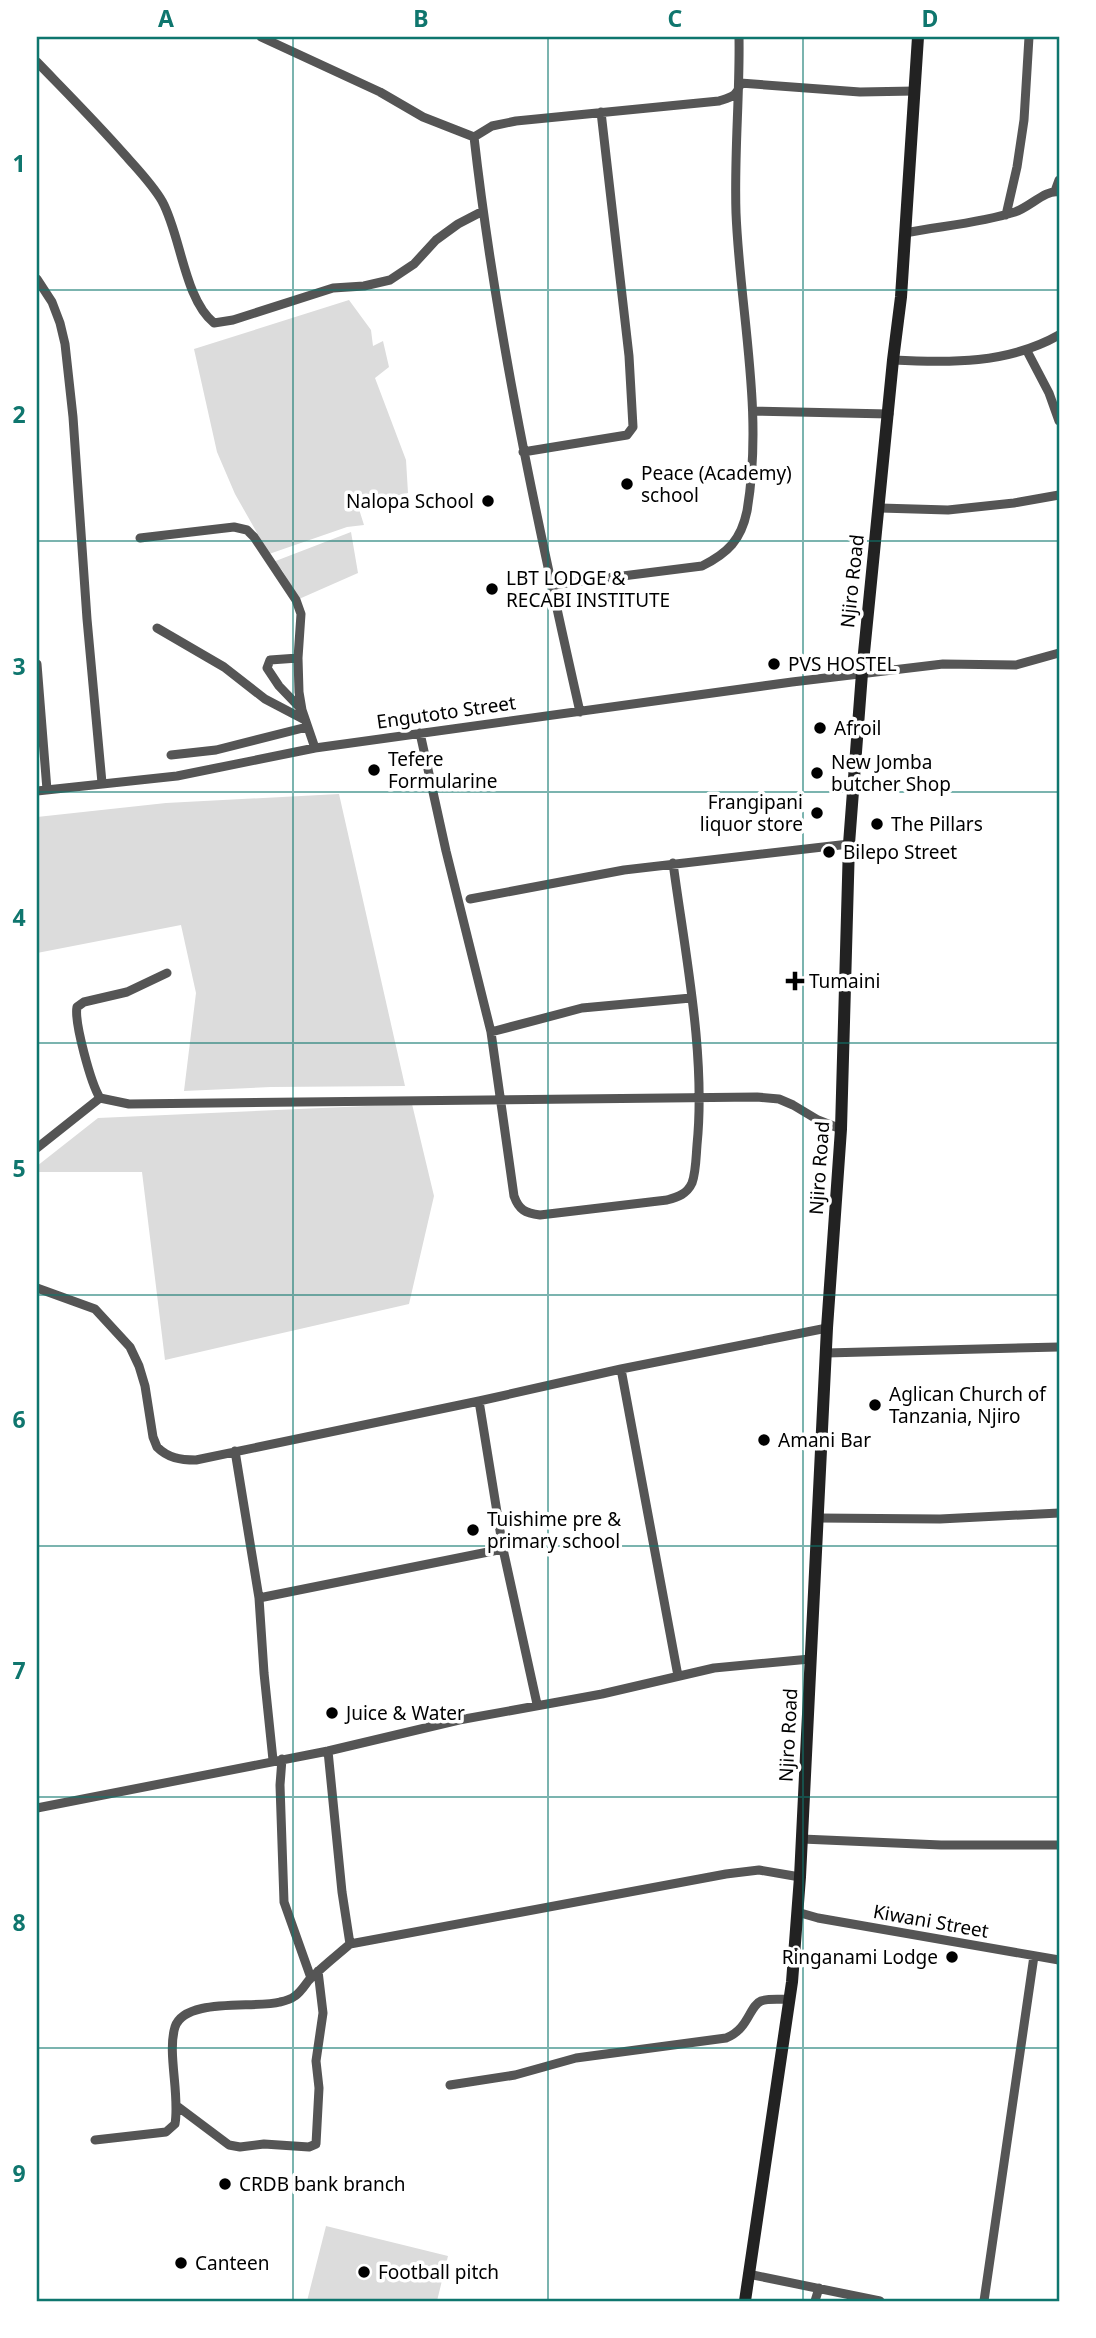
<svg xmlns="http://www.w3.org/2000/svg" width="1096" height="2338" viewBox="0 0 1096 2338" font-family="'Noto Sans',sans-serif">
<rect width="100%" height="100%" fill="#fff"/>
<path fill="#dcdcdc" d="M349,300l22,30 2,16 10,-5 6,26 -14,11 31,82 2,33 -50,13 6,19 -17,2 -78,27 -34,-60 -18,-42 -23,-103z
M351,532l7,41 -59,26 -17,-29 -9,-8z
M339,794l66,292 -134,1 -87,4 12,-98 -15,-68 -144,28v-136l129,-14z
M412,1104l22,92 -25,108 -244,56 -23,-188h-105v-6l61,-48z
M326,2226l122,30 -11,45h-130z"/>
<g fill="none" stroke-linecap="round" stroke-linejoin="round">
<path stroke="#555" stroke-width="9" d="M261,37l119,55 43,25 51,20c22,194 63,385 106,575
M37,62c30,31 60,61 88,93 13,15 27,29 37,46 19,34 22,98 52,122l19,-3 100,-32 31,-2 26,-6 24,-16 22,-24 22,-16 25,-13
M474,137l18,-11 24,-5 203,-20c12,-4 19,-5 21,-18l120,9 55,-1
M1055,191l4,-11
M1006,215l11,-48 7,-47 5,-83
M905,233c36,-7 75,-10 110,-21 15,-5 31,-23 44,-20
M37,279l15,23 8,21 5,21 8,73 14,202 15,164
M1027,351l22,42 10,28
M893,360c57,3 115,4 166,-25
M753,411l136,3
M523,452l104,-17 6,-8 -4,-71 -28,-244
M880,508l68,2 66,-7 45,-8
M140,538l94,-11 13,3 7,7 42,63 5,14 -3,44 1,34 3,18 13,38
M551,585l151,-19c26,-13 39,-26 45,-55 17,-99 -7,-199 -11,-298 -2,-59 4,-118 3,-176
M157,628l67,39 41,32 40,21
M298,658l-28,2 -3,8 12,18 23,24
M37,664l10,126
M420,733l26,118 45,181 23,164c5,14 11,17 26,19l127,-15c11,-3 20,-6 25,-17 4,-11 4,-26 5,-38 9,-90 -12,-192 -24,-282
M171,755l45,-5 91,-23
M37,791l140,-15 138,-28 477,-66 151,-18 73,1 43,-12
M470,899l154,-29 225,-26
M167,973l-40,19 -43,10 -7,5c-3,15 14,77 23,91l29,6 628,-7 22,2 14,6 25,15 23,9
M491,1032l91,-24 109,-10
M37,1148l63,-50
M37,1288l58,21 35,38 9,19 6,20 8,51 4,10c11,11 23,13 39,13l283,-59 142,-32 206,-41
M826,1353l233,-6
M621,1369l57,307
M479,1401l24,148 34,155
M235,1451l24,147 5,75 9,87
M818,1518l122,1 119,-6
M259,1598l244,-49
M328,1751l14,141 8,52
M282,1759l-2,26 4,117 27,76
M37,1808l291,-57 131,-31 143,-26 112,-26 96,-9
M802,1839l139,6h118
M797,1912l21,6 241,42
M450,2085l65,-10 61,-17 150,-20c23,-9 23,-32 35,-37 8,-3 20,-1 29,-2
M177,2106l52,39 11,2 24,-3 45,3 7,-3 3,-56 -3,-27 7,-48 -5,-42
M95,2140l71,-8 9,-8c5,-30 -8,-71 0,-97 10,-30 79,-18 105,-25 5,-1 11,-3 15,-6 6,-4 10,-11 14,-16 13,-13 27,-24 41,-36l376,-70 33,-4 41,7
M748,2274l132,27
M815,2301l4,-13
M984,2301l50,-345"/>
<path stroke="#222" stroke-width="12" d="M745,2301l47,-319 8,-105 27,-549 14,-199 8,-285 13,-171 31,-313 8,-63 17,-260"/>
</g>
<path fill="none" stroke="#0f766e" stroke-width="2" stroke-opacity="0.55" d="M293,37v2264M548,37v2264M803,37v2264M37,290h1022M37,541h1022M37,792h1022M37,1043h1022M37,1295h1022M37,1546h1022M37,1797h1022M37,2048h1022"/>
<g fill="#000" stroke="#fff" stroke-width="2.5">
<circle cx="627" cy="484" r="7"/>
<circle cx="488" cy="501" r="7"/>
<circle cx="492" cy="589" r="7"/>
<circle cx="774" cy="664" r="7"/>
<circle cx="820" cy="728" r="7"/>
<circle cx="374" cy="770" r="7"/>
<circle cx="817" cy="773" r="7"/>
<circle cx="817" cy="813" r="7"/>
<circle cx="877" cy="824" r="7"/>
<circle cx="829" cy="852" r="7"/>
<path d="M791.5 970.5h7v7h7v7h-7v7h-7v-7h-7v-7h7z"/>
<circle cx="875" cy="1405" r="7"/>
<circle cx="764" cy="1440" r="7"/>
<circle cx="473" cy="1530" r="7"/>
<circle cx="332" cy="1713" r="7"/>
<circle cx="952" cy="1957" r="7"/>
<circle cx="225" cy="2184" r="7"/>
<circle cx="181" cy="2263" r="7"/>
<circle cx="364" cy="2272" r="7"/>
</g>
<g text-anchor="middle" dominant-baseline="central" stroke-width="7" stroke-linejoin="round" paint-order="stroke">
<g font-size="19" fill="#000" stroke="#fff" text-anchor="start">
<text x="641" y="473">Peace (Academy)<tspan x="641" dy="22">school</tspan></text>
<text x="474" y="501" text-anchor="end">Nalopa School</text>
<text x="506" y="578">LBT LODGE &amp;<tspan x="506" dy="22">RECABI INSTITUTE</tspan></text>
<text x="788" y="664">PVS HOSTEL</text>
<text x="834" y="728">Afroil</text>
<text x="388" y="759">Tefere<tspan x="388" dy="22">Formularine</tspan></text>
<text x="831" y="762">New Jomba<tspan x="831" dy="22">butcher Shop</tspan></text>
<text x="803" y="802" text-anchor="end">Frangipani<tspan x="803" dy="22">liquor store</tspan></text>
<text x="891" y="824">The Pillars</text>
<text x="843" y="852">Bilepo Street</text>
<text x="809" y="981">Tumaini</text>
<text x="889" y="1394">Aglican Church of<tspan x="889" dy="22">Tanzania, Njiro</tspan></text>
<text x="778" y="1440">Amani Bar</text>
<text x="487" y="1519">Tuishime pre &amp;<tspan x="487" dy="22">primary school</tspan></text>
<text x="346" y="1713">Juice &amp; Water</text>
<text x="938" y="1957" text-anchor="end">Ringanami Lodge</text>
<text x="239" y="2184">CRDB bank branch</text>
<text x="195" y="2263">Canteen</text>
<text x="378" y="2272">Football pitch</text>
</g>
<g font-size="19" fill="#000" stroke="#fff">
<text transform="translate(852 581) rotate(-84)">Njiro Road</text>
<text transform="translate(446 712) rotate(-8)">Engutoto Street</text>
<text transform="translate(819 1168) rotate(-86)">Njiro Road</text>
<text transform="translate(788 1735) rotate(-87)">Njiro Road</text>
<text transform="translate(931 1921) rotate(10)">Kiwani Street</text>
</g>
</g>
<rect width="1096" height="2338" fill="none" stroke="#ffffff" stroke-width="77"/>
<rect x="38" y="38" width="1020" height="2262" fill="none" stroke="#0f766e" stroke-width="2.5"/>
<g font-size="23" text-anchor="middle" font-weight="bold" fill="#0f766e">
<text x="166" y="27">A</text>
<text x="421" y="27">B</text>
<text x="675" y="27">C</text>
<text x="930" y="27">D</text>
<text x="19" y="172">1</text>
<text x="19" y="423">2</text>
<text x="19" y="675">3</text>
<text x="19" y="926">4</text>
<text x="19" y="1177">5</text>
<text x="19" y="1428">6</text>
<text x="19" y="1679">7</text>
<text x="19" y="1931">8</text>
<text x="19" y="2182">9</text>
</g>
</svg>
